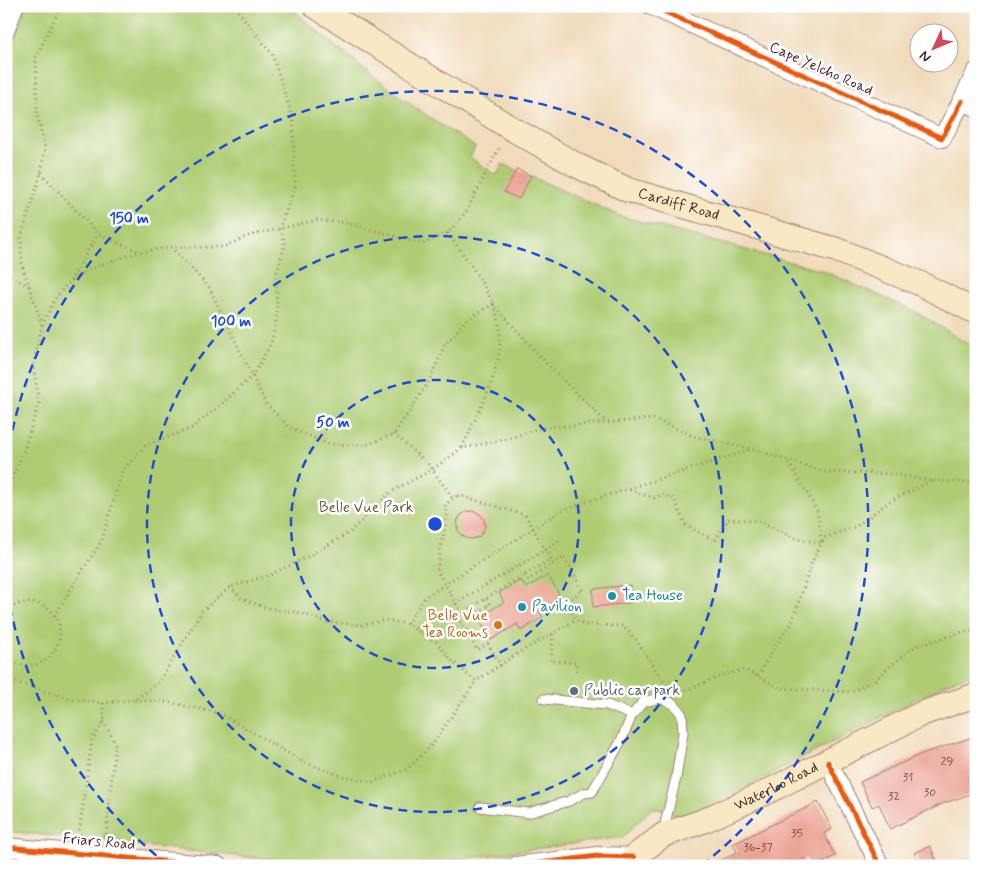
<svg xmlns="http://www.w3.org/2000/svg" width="982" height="872" viewBox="0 0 982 872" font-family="Mynerve,sans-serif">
<rect width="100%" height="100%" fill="#fff"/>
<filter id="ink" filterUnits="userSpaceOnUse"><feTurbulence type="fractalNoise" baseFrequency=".02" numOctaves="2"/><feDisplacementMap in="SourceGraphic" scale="10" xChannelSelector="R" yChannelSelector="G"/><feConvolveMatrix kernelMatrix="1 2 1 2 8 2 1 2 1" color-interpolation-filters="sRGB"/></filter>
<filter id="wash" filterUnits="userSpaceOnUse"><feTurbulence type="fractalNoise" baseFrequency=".0096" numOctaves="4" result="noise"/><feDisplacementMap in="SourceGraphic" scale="20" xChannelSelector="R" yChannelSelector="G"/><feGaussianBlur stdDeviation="1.12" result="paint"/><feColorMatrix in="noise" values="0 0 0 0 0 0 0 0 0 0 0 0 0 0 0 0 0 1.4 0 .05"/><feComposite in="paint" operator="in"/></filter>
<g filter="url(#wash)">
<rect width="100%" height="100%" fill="#f1dbbb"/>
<path fill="#afcc73" stroke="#7c764f" d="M26,6h263c57,52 120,100 186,141l-5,10 18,14 9,4 6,-11 117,52 204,55 92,41 60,37v324l-22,7 -270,139 -15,-9 -17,-2 -29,29 -214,29h-61l-75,-6 -267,-29v-770z"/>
<g id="blocks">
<path fill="#eba293" d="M517,169l14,7 -12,23 -15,-7z
M457 525a14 14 0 1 1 28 0a14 14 0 1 1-28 0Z
M548,575l13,23 -22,13 4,6 -22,14 -4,-7 -26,16 -13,-22 26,-16 -5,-9 22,-13 5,8z
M630,585l1,18 -38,4v-18z
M976,736v56l-34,12 -52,25 -11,-25 -7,3 -12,-25 64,-29z
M818,802l14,27 -8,4 11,23 -19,10h-6l-4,-8 -16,8h-80l27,-14 -4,-8z
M930,846l9,20h-18l-7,-13z"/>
</g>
</g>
<g filter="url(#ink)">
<use href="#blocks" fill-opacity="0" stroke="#9e7d73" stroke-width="1"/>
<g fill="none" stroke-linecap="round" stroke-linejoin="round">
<g stroke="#9e7d73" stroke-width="11">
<path id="lane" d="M544,699l63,6 25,10
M480,807l48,6 41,-12 15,-8 8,-1 29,-51 11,-26 11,-13 17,-4 14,6 8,11 1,18 -7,45 -13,54"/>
</g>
<g stroke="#9e7d73" stroke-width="20">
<path id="street" d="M652,6l290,132 20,-37
M6,29l8,-23
M976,72l-14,29 14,6
M828,762l52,104
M6,847l212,19
M516,866l82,-10 36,1"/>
</g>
<g stroke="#9e7d73" stroke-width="26">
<g id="secondary">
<path id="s1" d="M315,6l194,121 69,39 50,24 209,60 82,33 57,29"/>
<path id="s2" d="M627,866l7,-9 29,-22 40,-14 62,-28 156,-79 55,-19"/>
</g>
</g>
<path stroke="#9e7d73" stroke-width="3" stroke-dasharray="1 4" stroke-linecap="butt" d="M41,173l57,61 40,17
M448,233c18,26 51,67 52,99 2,41 -22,79 -38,116
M171,247l38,40 57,117 23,23 39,17 38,1 28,-11 34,-51 17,-38 21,-25 27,-16 56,62 57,56
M6,274l23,12
M70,281l28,-47
M42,325l-20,-60 -1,-28 20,-64 4,-25 -8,-33 -1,-58 25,-51
M394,434l35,31 23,32
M630,490l24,8 9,-4 11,5 12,26 29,16 13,-22 30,2 39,18 25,4 -5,-33 -30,-50
M6,493l17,-40 16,-50 -6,-38 9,-40 13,-26 15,-18 20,-12 48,-17 33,-5h52l25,-11 69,-16 31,3 75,21 25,-11 18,-21 34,-66
M458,495l67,20 26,44 -89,54 -25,-42 10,-57 -2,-9z
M525,575l3,5 36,-23 19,34 -17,10 10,19
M230,587l11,11 25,10 35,5 25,9 36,3 25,-5 20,4 29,18 19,22 21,17 44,-29 56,-32 11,5 36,1 13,14 30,45
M486,599l4,6 -29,17 16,28 11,-6 13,22
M6,612c8,-8 18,-11 29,-9 48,10 19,88 -29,54
M438,614l121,-73
M54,616l48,-76 20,-69 23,-25 47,-18 31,-25 30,-28 18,-31 6,-29 -1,-40 9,-31 -5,-17 15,-40 -2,-68 -21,-65 -38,-48
M407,624l18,-27 137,-87 190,-61 73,23 68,2 39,7 44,2
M553,634l-2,27 26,2 -1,10
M758,676l18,-32 15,-19 21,-63 12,-24 33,-12 33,-25 42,-20
M6,679l65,20 32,4 32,-3 24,-18 43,-71 28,-24 40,-12 41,-20 39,-23 41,-40 42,-23 29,-21 49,-10 28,-10 115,-9 39,17 59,13
M681,692l45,-18 19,-4 35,18 71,4 24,-12 20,-18 21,-16 47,-14 13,-1
M135,700l32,2 52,11 83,48 39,15 32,6 34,-13 25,-24 44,-64
M103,703l1,18
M104,721l11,23 -9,92 -15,4 -12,-7 13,-93z"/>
<use href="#lane" stroke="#fff" stroke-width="9"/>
<use href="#street" stroke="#fff" stroke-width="18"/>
<use href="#secondary" stroke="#f8e8c3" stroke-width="24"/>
<g stroke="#fff" stroke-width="8">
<path id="cycleway" d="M652,6l290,132 20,-37
M828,762l52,104
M6,847l212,19
M516,866l82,-10 36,1"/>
</g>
<use href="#cycleway" stroke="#e8590c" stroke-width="5"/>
</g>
</g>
<g fill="none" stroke="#1d4ed8" stroke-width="2.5" stroke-dasharray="9 6">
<circle cx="435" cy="524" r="144"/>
<circle cx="435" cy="524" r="288"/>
<path d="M168 865A433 433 0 0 1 7 588M7 460A433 433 0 1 1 702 865"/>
</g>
<g fill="#0f9aa8" stroke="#fff" stroke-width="2">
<circle cx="612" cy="596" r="5"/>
<circle cx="522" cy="607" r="5"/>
</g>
<circle fill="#e8710a" stroke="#fff" stroke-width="2" cx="498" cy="625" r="5"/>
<circle fill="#5c6f8a" stroke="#fff" stroke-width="2" cx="574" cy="691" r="5"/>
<g text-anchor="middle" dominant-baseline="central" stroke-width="5" stroke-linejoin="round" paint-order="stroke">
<g font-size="12" fill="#724045">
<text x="947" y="762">29</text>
<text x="908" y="778">31</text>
<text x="930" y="793">30</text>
<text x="894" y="797">32</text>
<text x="797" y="834">35</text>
<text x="758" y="848">36-37</text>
</g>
<g font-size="15" fill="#4a1f2b" stroke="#fff">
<text transform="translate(821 69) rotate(24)">Cape Yelcho Road</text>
<text stroke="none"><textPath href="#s1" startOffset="416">Cardiff Road</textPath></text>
<text stroke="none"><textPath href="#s2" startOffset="171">Waterloo Road</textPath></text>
<text transform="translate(99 842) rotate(5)">Friars Road</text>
</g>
<g font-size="15" fill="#685341" stroke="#fff">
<text x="366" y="508">Belle Vue Park</text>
</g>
<g font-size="15" fill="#0d838f" stroke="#fff" text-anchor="start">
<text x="622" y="596">Tea House</text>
<text x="532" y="607">Pavilion</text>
</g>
<g font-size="15" fill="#c56008" stroke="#fff" text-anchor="end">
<text x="488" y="616">Belle Vue<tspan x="488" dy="17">Tea Rooms</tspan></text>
</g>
<g font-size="15" fill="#4e5e75" stroke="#fff" text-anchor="start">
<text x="584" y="691">Public car park</text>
</g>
</g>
<circle cx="435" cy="524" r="8" fill="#1d4ed8" stroke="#fff" stroke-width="2.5"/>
<g font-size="15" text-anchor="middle" font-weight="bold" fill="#1d4ed8" stroke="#fff" stroke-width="5" stroke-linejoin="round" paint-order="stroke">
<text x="129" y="223">150 m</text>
<text x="231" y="326">100 m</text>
<text x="333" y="427">50 m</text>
</g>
<rect width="982" height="872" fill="none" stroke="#fff" stroke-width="25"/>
<g transform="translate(934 48) rotate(226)"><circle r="24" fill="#ffffff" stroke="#b7a5aa"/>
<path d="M0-4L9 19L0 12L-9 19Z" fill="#d1495b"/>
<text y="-8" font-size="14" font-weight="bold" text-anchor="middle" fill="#4a1f2b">N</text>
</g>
</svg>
